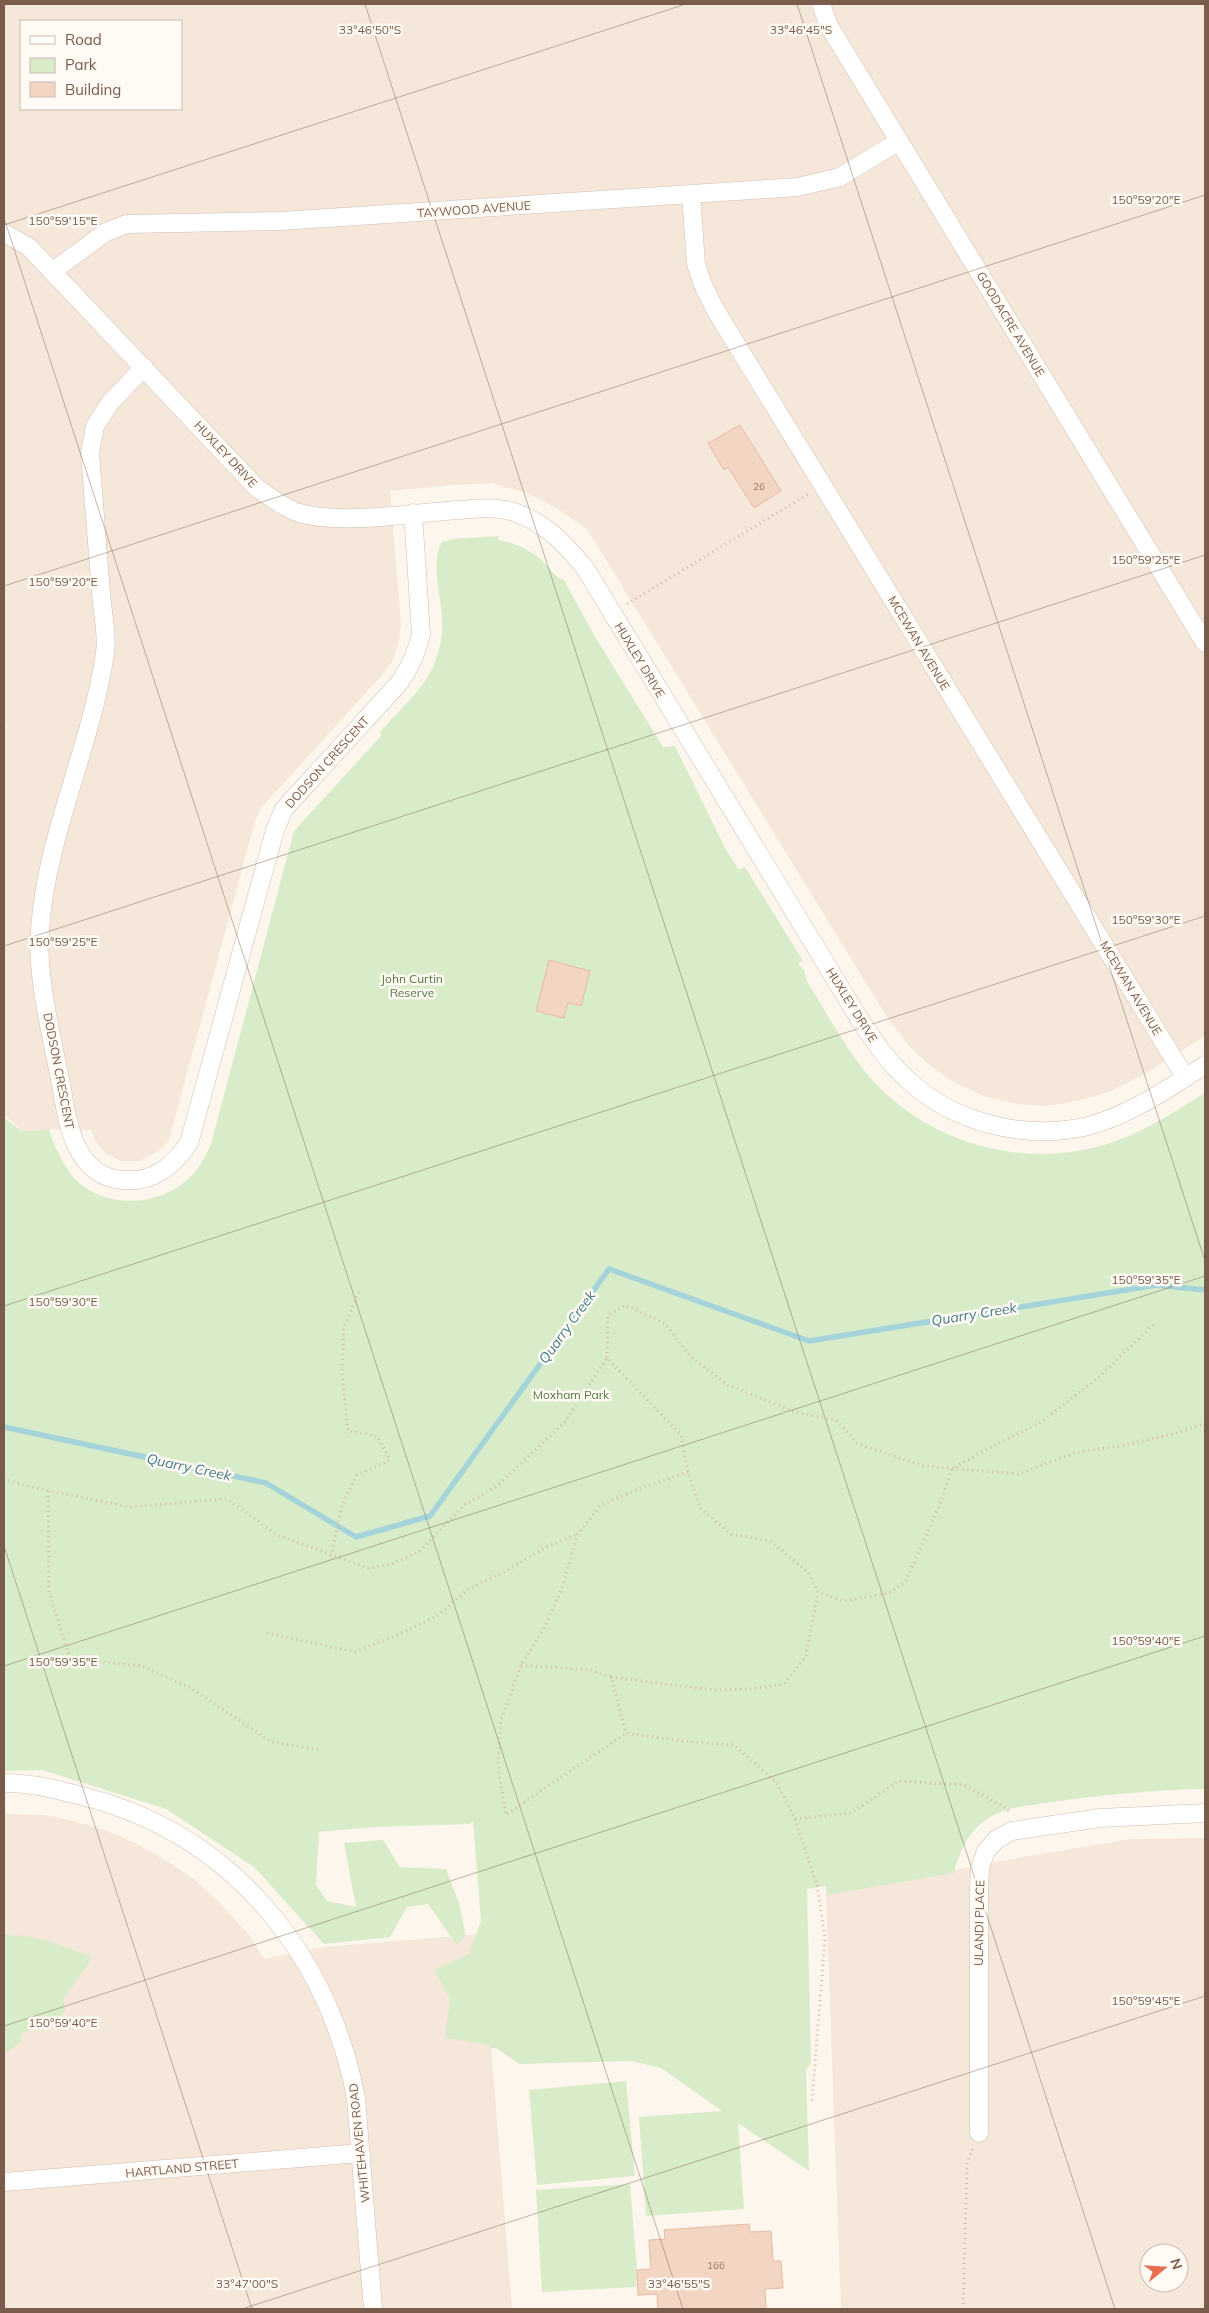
<svg xmlns="http://www.w3.org/2000/svg" width="1209" height="2313" viewBox="0 0 1209 2313" font-family="Mulish,sans-serif">
<rect width="100%" height="100%" fill="#fdf6ec"/>
<path fill="#f5e8da" fill-rule="evenodd" d="M4,4h1201v1032l-62,39 -34,17 -33,9 -31,5 -27,-2 -31,-7 -34,-15 -26,-19 -18,-17 -22,-29 -300,-488 -29,-20 -29,-15 -37,-11 -39,2 -63,6 11,133 -3,20 -6,17 -10,14 -121,133 -6,13 -86,319 -12,12 -17,9h-19l-15,-7 -11,-13 -4,-11 -42,-1 -24,4 -21,-18v-383l3,-4 -3,-8zM21,21h160v88h-160z
M4,1814l39,1 25,5 37,10 30,13 35,20 26,18 23,21 31,34 14,23 60,-12 158,-13 30,375h-508z
M1205,1838l-1,471h-363l-15,-414 192,-37 114,-19zM1149,2253h30v30h-30z"/>
<path fill="#d8ecc9" d="M498,536l1,4c15,2 33,11 44,21 7,7 12,17 21,19l30,55 69,112 12,-1 50,102 14,22 6,-3 58,94 -5,2 6,7 3,11c21,34 40,71 67,101 57,61 146,86 226,64 38,-10 72,-33 105,-53v696c-53,1 -106,6 -159,14 -19,3 -39,4 -56,14 -21,13 -30,33 -36,56l-128,22v-9l-19,3 4,174 -5,7 3,101 -71,-48 6,86 -98,7 -7,-99 83,-6 -61,-43 -29,-7 -113,3 -23,-16h-5l-1,-3 -45,-7 5,-39 -16,-29 35,-16 12,-33 -8,-100 -3,3 -95,3 -56,5 -3,53 11,16 29,6 -12,-64 39,-3 17,27 46,2 13,34 7,33 -10,8 -28,-40 -21,3 -17,30 -66,7 -70,-77 -88,-58 -124,-39 -38,1v-653l19,14 26,-3c3,13 15,37 24,48 27,30 78,31 109,7 14,-10 22,-24 29,-40l83,-313 87,-95 -1,-4c19,-22 47,-45 56,-73 5,-13 7,-28 6,-41 -1,-24 -12,-55 0,-76l11,-3z
M4,1935c30,-1 58,10 86,21l-2,8 -25,35 2,12 -7,8 -37,15v8l-17,13z
M626,2081l9,95 -98,9 -8,-95z
M630,2184l7,86 -1,17 -94,5 -6,-102z"/>
<g fill="none" stroke-linecap="round" stroke-linejoin="round">
<path stroke="#a5d3da" stroke-width="5.5" d="M4,1427l262,56 90,54 74,-21 179,-247 200,72 348,-56 48,5"/>
</g>
<path fill="#f3d5c3" stroke="#e6bba3" d="M740,425l41,66 -27,17 -26,-41 -4,3 -16,-27z
M549,960l41,11 -9,35 -13,-3 -4,15 -28,-7z
M749,2224l1,8 21,-1 2,30h8l2,27 -18,1 1,20h-108l-1,-15 -19,1 -1,-25 14,-1 -2,-29 16,-1 -1,-9z"/>
<g fill="none" stroke-linecap="round" stroke-linejoin="round">
<g stroke="#d1beb0" stroke-width="19">
<path id="minor" d="M821,4l8,22 70,115 306,502
M691,195l5,69 7,21 13,26 469,766
M4,233l25,14 228,241c13,9 27,20 42,25 43,12 113,0 159,-3 18,-1 39,-4 56,2 32,11 50,31 71,56l275,452c14,21 28,42 47,59 46,44 119,62 181,47 42,-11 81,-38 117,-61
M53,271l53,-39 21,-8 154,-3 517,-34 42,-10 59,-36
M144,367l-34,36 -15,23 -5,27c4,47 7,94 11,140 1,19 7,41 4,60 -13,92 -59,183 -65,277 -4,49 13,110 22,160 6,36 14,86 60,90 31,3 50,-13 67,-37l86,-313 9,-21 116,-127c11,-16 17,-30 21,-48l-8,-121
M4,1783c28,0 55,7 82,14 146,38 242,156 270,301l17,211
M979,2133v-244l1,-21 6,-17 11,-12 15,-8 88,-13 105,-5
M4,2182l357,-29"/>
</g>
<path stroke="#d9b8a5" stroke-width="3" stroke-dasharray="1 4" stroke-linecap="butt" d="M627,604l183,-111
M607,1358l1,-43 18,-10 39,19 26,33 37,28 67,27 41,8 22,24 66,22 94,8 57,-21 49,-8 54,-12 27,-10
M688,1472l-47,16 -40,17 -23,29 -17,57 -18,39 -22,35 -20,55 -3,45 8,50 120,-82 55,8 53,4 43,38 18,36 22,66 8,54 -13,162
M4,1478l18,7 107,22 98,-8 50,36 91,33 24,-4 28,-13 44,-46 33,-19 68,-64 42,-64 74,77 7,37 12,36 31,26 39,7 38,31 10,20 25,9 46,-8 17,-12 34,-77 12,-35 41,-23 47,-23 59,-46 56,-54
M48,1491l1,101 21,67 72,7 47,21 83,55 48,8
M331,1556l11,-51 15,-30 33,-15 -13,-24 -29,-5 -6,-57 2,-47 16,-38
M267,1633l88,19 40,-16 42,-20 30,-26 41,-20 38,-23 32,-13
M521,1665l70,5 20,7 15,56
M611,1677l103,13 38,-1 32,-5 22,-28 12,-64
M795,1819l56,-6 48,-32 65,4 44,24 1,5
M963,2309l4,-145 6,-16"/>
<use href="#minor" stroke="#fff" stroke-width="18"/>
</g>
<path fill="none" stroke="#7a5c4d" stroke-width="1" stroke-opacity="0.45" d="M365,4l750,2305M797,4l408,1257M4,218l679,2091M4,225l682,-221M4,586l1201,-391M4,946l1201,-391M4,1306l1201,-390M4,1546l248,763M4,1666l1201,-390M4,2026l1201,-390M242,2309l963,-313"/>
<g text-anchor="middle" dominant-baseline="central" stroke-width="5" stroke-linejoin="round" paint-order="stroke">
<g font-size="10" fill="#987a6a">
<text x="759" y="486">26</text>
<text x="716" y="2265">166</text>
</g>
<g font-size="12" fill="#7a5c4d" stroke="#fffaf3">
<text transform="translate(474 209) rotate(-4)">TAYWOOD AVENUE</text>
<text transform="translate(1011 324) rotate(59)">GOODACRE AVENUE</text>
<text transform="translate(226 454) rotate(47)">HUXLEY DRIVE</text>
<text transform="translate(919 643) rotate(59)">MCEWAN AVENUE</text>
<text transform="translate(640 660) rotate(59)">HUXLEY DRIVE</text>
<text transform="translate(327 762) rotate(-48)">DODSON CRESCENT</text>
<text transform="translate(1131 988) rotate(59)">MCEWAN AVENUE</text>
<text transform="translate(852 1005) rotate(58)">HUXLEY DRIVE</text>
<text transform="translate(59 1071) rotate(79)">DODSON CRESCENT</text>
<text transform="translate(979 1923) rotate(-89)">ULANDI PLACE</text>
<text transform="translate(359 2143) rotate(-96)">WHITEHAVEN ROAD</text>
<text transform="translate(182 2168) rotate(-5)">HARTLAND STREET</text>
</g>
<g font-size="12" fill="#537a41" stroke="#fffaf3">
<text x="412" y="978">John Curtin<tspan x="412" dy="14">Reserve</tspan></text>
<text x="571" y="1394">Moxham Park</text>
</g>
<g font-size="14" font-style="italic" fill="#437c86" stroke="#fffaf3">
<text transform="translate(974 1314) rotate(-9)">Quarry Creek</text>
<text transform="translate(567 1327) rotate(-54)">Quarry Creek</text>
<text transform="translate(189 1467) rotate(12)">Quarry Creek</text>
</g>
</g>
<g font-size="12" text-anchor="middle" fill="#7a5c4d" stroke="#fffaf3" stroke-width="5" stroke-linejoin="round" paint-order="stroke">
<text x="370" y="34">33°46'50"S</text>
<text x="801" y="34">33°46'45"S</text>
<text x="1146" y="204">150°59'20"E</text>
<text x="63" y="225">150°59'15"E</text>
<text x="1146" y="564">150°59'25"E</text>
<text x="63" y="586">150°59'20"E</text>
<text x="1146" y="924">150°59'30"E</text>
<text x="63" y="946">150°59'25"E</text>
<text x="1146" y="1284">150°59'35"E</text>
<text x="63" y="1306">150°59'30"E</text>
<text x="1146" y="1645">150°59'40"E</text>
<text x="63" y="1666">150°59'35"E</text>
<text x="1146" y="2005">150°59'45"E</text>
<text x="63" y="2027">150°59'40"E</text>
<text x="247" y="2288">33°47'00"S</text>
<text x="679" y="2288">33°46'55"S</text>
</g>
<rect width="1209" height="2313" fill="none" stroke="#7a5c4d" stroke-width="10"/>
<rect x="20" y="20" width="162" height="90" fill="#fffaf3" stroke="#cabbb1"/>
<rect x="30" y="36" width="25" height="8" fill="#ffffff" stroke="#cabbb1"/>
<text x="65" y="45" font-size="15" fill="#7a5c4d">Road</text>
<rect x="30" y="58" width="25" height="15" fill="#d8ecc9" stroke="#cabbb1"/>
<text x="65" y="70" font-size="15" fill="#7a5c4d">Park</text>
<rect x="30" y="82" width="25" height="15" fill="#f3d5c3" stroke="#cabbb1"/>
<text x="65" y="95" font-size="15" fill="#7a5c4d">Building</text>
<g transform="translate(1164 2268) rotate(72)"><circle r="24" fill="#fffaf3" stroke="#cabbb1"/>
<path d="M0-4L9 19L0 12L-9 19Z" fill="#e76f51"/>
<text y="-8" font-size="14" font-weight="bold" text-anchor="middle" fill="#7a5c4d">N</text>
</g>
</svg>
